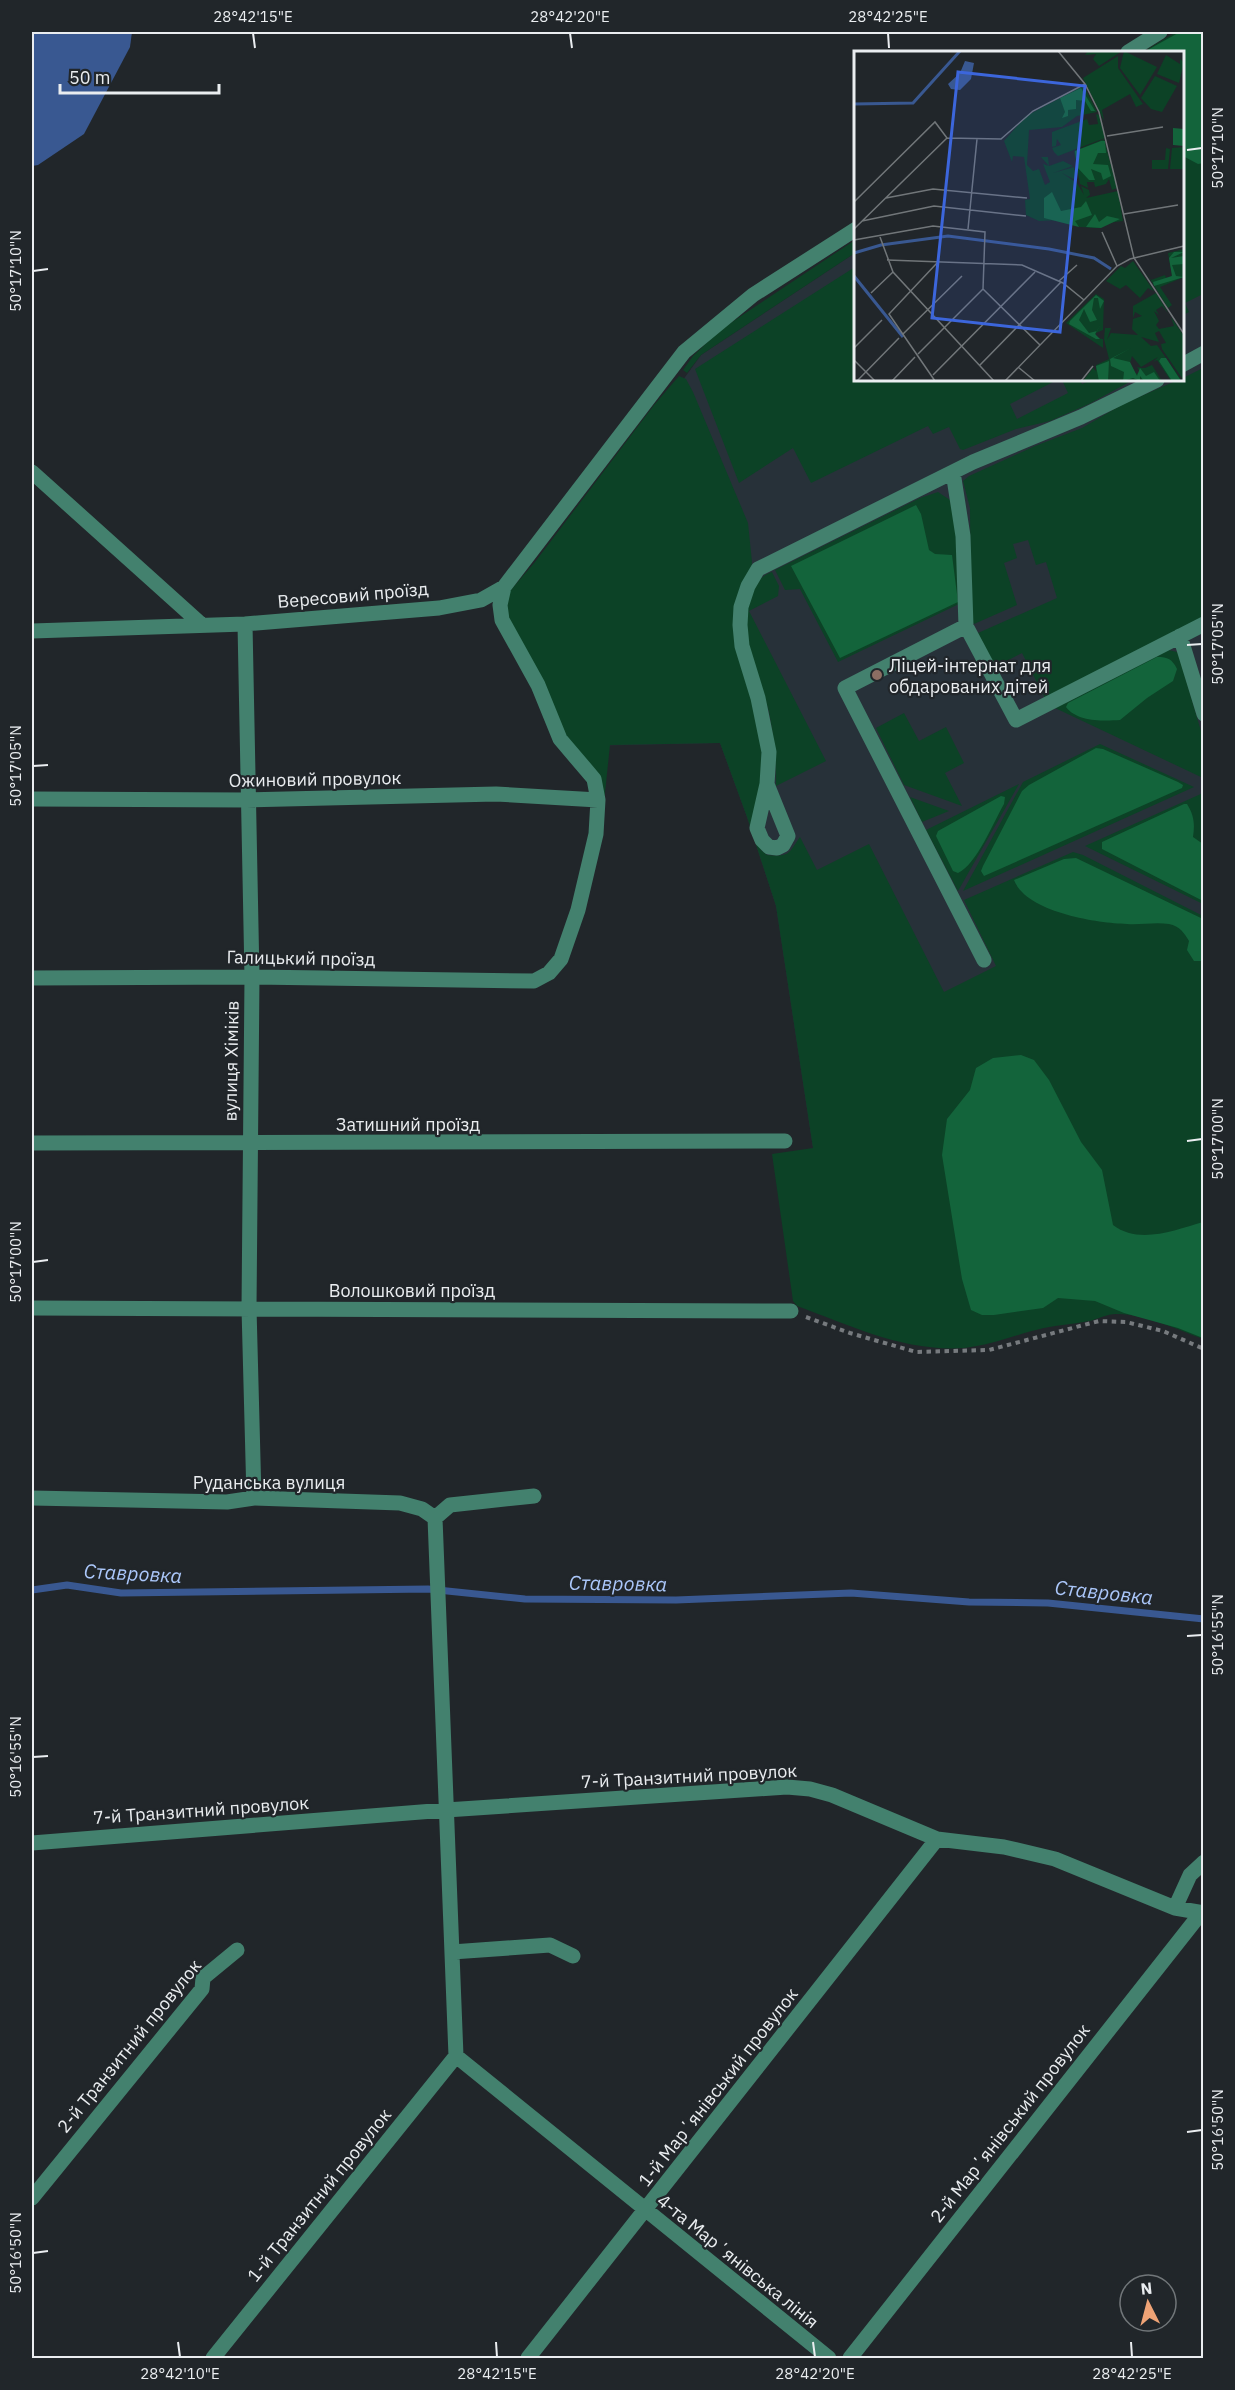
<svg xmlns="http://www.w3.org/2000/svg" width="1235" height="2390" viewBox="0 0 1235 2390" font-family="'IBM Plex Sans',sans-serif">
<rect width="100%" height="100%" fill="#21262a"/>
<path fill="#273139" d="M1204,50l-1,1196 -390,-98 -37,-242 -29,-89 -27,-74 -142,3 35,-269 88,-122 154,-102 1,127h326v-328z"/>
<path fill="#0c4226" d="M1176,32h27v268l-2,-5 -16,8 4,9 -6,3 -1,-263h-39z
M855,240v13l-154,102 -14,18 -4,-3 10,-14 27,-26z
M855,267l1,113h201l-47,24 7,15 51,-26 -6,-13h18l2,4 10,-4h41l-44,24 -39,17 -34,8 -53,21 -3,-1 -11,-22 -16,7 -5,-8 -117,57 -18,-35 -54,35 -44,-114z
M1203,368v250l-158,80 -23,-45 -27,14 -17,-34 79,-35 -11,-36 -10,3 -8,-25 -15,4 4,14 -13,5 13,42 -43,19 -3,-6 -1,-110 -7,-27 6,-5 66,-30 47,-18 41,-24 55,-24h4l1,-2z
M679,376l7,3 7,13 55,131 4,39 -1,12 -11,16 9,95 13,58 -1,107 6,5c23,2 21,-1 33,-18l17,33 52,-26 75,148 52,-26 -32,-66 109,-48 10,3 120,61v423c-24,-9 -61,-26 -87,-25 -9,0 -18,5 -27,7 -15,3 -30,4 -45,7 -27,6 -52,17 -80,20 -60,4 -112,-22 -167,-42l-4,-5 -21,-147 41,-6 -37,-242 -29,-89 -27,-74 -110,2 -7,67 -97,-198 3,-22 26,-30 119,-157z
M938,492l12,8 7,39 4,64 -123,59 -38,-73 -15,1 -10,-20 145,-72z
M772,572l7,14 -1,10 -29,15 77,150 -50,25c0,-25 -2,-49 -7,-74 -6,-22 -19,-44 -22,-66 -2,-24 -3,-65 25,-74z
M1164,649l13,3 2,4 24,82v40l-150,-71z
M904,713l15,28 27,-14 18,36 -19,10 17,33 -58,-21 -28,-57z
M1100,744l94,43 -231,104 60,-109z
M1019,784l-61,107 -32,-61z
M1203,793v111l-118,-58z
M910,797l39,14 -27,11z"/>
<path fill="#13643b" d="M1180,32h23l1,131 -6,1 -15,-8 -1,-104h-38z
M916,505l5,9 8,36 6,4 17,1 6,47 -118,56 -49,-92z
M1157,657c11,0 15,2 20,12l-4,12 -26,17 -27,22c-17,1 -43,2 -54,-13l2,-4z
M1096,748l7,1 75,33 5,3 -1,3 -198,88 -3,-5 2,-5 39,-75 7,-6z
M1001,796l4,1 -1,7c-11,19 -27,60 -46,69l-5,-2 -17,-35 2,-5z
M1184,804h3c7,11 8,20 6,33l10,7v57l-101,-52v-7z
M1076,858l127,61v42h-9l-7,-11 2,-9c-5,-8 -9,-15 -20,-17 -14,-2 -29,1 -42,0 -31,-1 -101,-12 -113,-44l50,-21z
M1021,1055l13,5 15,20 32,62 21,28 11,55c26,20 62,5 90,-3v116l-25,-10 -54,-15 -29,-12 -37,-3 -15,10 -49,7h-12l-11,-5 -9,-31 -20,-124 5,-36 23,-29 6,-22 17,-10z"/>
<path fill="#395891" d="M32,32h100l-2,15 -46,87 -46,31 -6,1z"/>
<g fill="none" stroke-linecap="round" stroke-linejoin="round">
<path stroke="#395891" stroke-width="7" d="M32,1590l35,-5 54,8 307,-4 97,10 151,1 175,-7 118,9 79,1 156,16"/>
<path stroke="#767a7e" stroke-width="4" stroke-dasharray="4.5 4.5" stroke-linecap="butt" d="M806,1317l44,16 66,19 73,-2 110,-29 27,1 37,9 41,18"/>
<path stroke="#43816e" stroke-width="15" d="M1128,52l32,-20
M1182,365l22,-12
M32,472l169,152
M953,472l10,64 3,90
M245,624l7,353 -3,331 5,190
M32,631l213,-7 194,-16 42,-8 23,-13
M1180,636l24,78
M767,784l21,52 -5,9 -6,3 -8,-1 -7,-7 -5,-12 10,-44 2,-32 -11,-54 -16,-52 -2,-21 1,-18 7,-21 10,-17 215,-107 108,-45 76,-37
M32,799l215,1 249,-6 102,6
M984,960l-139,-272 121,-62 50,94 188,-96
M32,978l220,-1 282,4 15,-8 12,-14 17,-49 18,-76 2,-34 -4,-21 -34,-40 -22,-54 -36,-65 -2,-15 4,-18 180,-235 69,-57 103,-66
M32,1143l753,-2
M32,1308l759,3
M32,1498l195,4 27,-4 146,5 22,6 13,9
M435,1518l21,538
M435,1518l15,-13 84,-9
M32,1843l414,-33 341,-23 23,2 22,6 105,44 67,8 51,12 120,49 29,5
M1175,1908l15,-33 14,-13
M452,1952l98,-7 23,11
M456,2056l373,302
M32,2198l170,-209 1,-11 34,-28
M213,2358l243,-302
M528,2358l409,-519
M850,2358l351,-445"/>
</g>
<path fill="none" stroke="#eaedf0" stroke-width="2" d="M253,33l2,15M570,33l2,15M888,33l1,15M1187,150l15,-2M33,271l15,-2M1187,645l15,-1M33,766l15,-1M1187,1141l15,-2M33,1262l15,-2M1187,1636l15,-1M33,1757l15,-1M1187,2132l15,-2M33,2253l15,-2M178,2342l2,15M496,2342l1,15M813,2342l2,15M1131,2342l1,15"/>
<circle fill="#8d6e63" stroke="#21262a" stroke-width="2" cx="877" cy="675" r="6"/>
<g text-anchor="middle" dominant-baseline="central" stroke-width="4.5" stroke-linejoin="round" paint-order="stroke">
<g font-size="18" fill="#eaedf0" stroke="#21262a">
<text transform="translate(353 595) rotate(-5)">Вересовий проїзд</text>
<text transform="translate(315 779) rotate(-1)">Ожиновий провулок</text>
<text transform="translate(301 958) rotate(1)">Галицький проїзд</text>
<text transform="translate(231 1061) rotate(-89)">вулиця Хіміків</text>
<text x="408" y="1124">Затишний проїзд</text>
<text x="412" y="1290">Волошковий проїзд</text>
<text x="269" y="1482">Руданська вулиця</text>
<text transform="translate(689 1776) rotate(-3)">7-й Транзитний провулок</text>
<text transform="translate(201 1810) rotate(-4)">7-й Транзитний провулок</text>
<text transform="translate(129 2046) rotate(-51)">2-й Транзитний провулок</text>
<text transform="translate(718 2087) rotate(-52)">1-й Марʼянівський провулок</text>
<text transform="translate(1010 2123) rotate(-52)">2-й Марʼянівський провулок</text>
<text transform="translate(319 2195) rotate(-51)">1-й Транзитний провулок</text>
<text transform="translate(738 2261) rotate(39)">4-та Марʼянівська лінія</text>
</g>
<g font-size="18" fill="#eaedf0" stroke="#21262a" text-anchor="start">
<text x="889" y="665">Ліцей-інтернат для<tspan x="889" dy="21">обдарованих дітей</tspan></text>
</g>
<g font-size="20" font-style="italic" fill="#abc7fa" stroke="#21262a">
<text transform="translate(133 1573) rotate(3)">Ставровка</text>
<text transform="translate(618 1583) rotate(1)">Ставровка</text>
<text transform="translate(1104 1592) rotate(6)">Ставровка</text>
</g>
</g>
<g transform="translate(854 51)">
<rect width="330" height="330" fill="#21262a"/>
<path d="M234,0h34l-23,15 -6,-7 3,-5 -11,1zM270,0l33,16 -17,28 -20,-27zM312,4l14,9v-5l4,3 -5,21 -22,-9zM264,5v12l25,36 -7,3 -6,-13 -28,16 2,11 -21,-43zM301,25l22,10 -15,26 -11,-3 -10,-11zM227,36l4,1 12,24 -20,4 -15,11 -33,3 -2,35 6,6 6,-2 6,16 5,-3 -7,-18 6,2 -8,-9h7l1,9 14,-5 10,5 -20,7 21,-6 3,14 -15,-8 15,10 7,12 -3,-9 8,4 1,5 -4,3 32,-7 5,30 -23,3 1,4 -21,-1 -20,-7 -21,1 -13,-6 -1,-15 5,-1 -6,-42 -11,-1 -1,6 -8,-21 22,-25zM242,63l3,1 6,23 -47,18 -4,-4 -2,-4 9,-3 -4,-6 -1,7 -4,1v-15l35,-13 2,6 9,-1zM250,88l13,49 -5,2 -3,-11 -3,5 -11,3 -1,-5h-7l1,6 -8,-4 -6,-33zM330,96v22h-14l2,-21zM312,97l4,1 -2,20h-16v-9h13zM330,198v28l-24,10 12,18 -4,3 -23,-37 6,9 14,-5 2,5 5,-5 -4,-22zM279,210l21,30 -6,-3 -8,10 -14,-13 -6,4 -14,-8 15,-15 4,2zM302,242l12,20 -6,-7 -6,4 3,5 -5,-4 5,10 -3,4 3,4 15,-3 -3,-9 13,19v45l-22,-32 -1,-5 5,-1 -7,-12 -4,2 4,9 -18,-5 10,9 6,-1 25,36h-11l-14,-21 -4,2 5,-5 -17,10 -9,-11 -2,7 6,11 4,-2 -3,-5 5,1h3l7,-3 10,16h-79l10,-13 3,3v-6l13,-6 -5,-20 1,-11h6l-4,12 4,-7 27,2 -6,-6 1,-10 9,-3 -7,-4 -2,6v-12zM242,243l8,5 -1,31 -7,3v5l7,1v9l-37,-25z" fill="#0c4226"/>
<path d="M227,37l14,23h-4l-6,-10 -9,-1v9l-8,1v6l-6,2 3,-6 -5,-14zM319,77l11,1v17l-11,-1zM247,90h4l1,12h-8l-5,11 15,1 3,11 -8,4 -2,-7 -10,-4 4,11h-6l-12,-13 -2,-16zM198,141l9,19 20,-4 5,-6 6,14 -17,6 4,6 -35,-9v-20zM241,163l4,8 8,-6 13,3 -19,9 -15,-1zM320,201h10l-13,6 13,-2v8l-12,1 4,11 8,1 -30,9 -1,-4 19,-6 -3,-18zM242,244l8,6 -4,8 -2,-11h-4l-2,12 5,10 -7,2 -6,-13 -5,11 10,13 8,-2 4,-7 -6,10 5,5h-4l-27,-15 1,-3zM277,297l-18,10 17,4 7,14 3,-8 6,8 8,-4 6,9 -17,-1 -3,-4v5l-7,-3 -10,3 1,-9 -13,-6 -1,-7zM307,307h5l15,23h-9l-13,-20zM255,310l-1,20h-9l-3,-15z" fill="#13643b"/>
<path d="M111,10l9,2 -3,16 -11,11 -9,-1 -3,-5 12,-11z" fill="#395891"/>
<path fill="none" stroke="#395891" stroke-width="3" d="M0,53l59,-1 47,-52M0,202l27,-8 67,-9 101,13 45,9 17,11M0,225l49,61"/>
<path fill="none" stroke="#717679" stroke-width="1.5" d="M204,0l27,33 14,28 35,146 50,76M253,85l56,-9M93,87l54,1 32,-28 52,-27M32,147l47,-9 94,9M0,151l81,-80 12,16M270,163l54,-9M8,170l72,-15 92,10M0,178l93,-91M114,178l9,-90M248,181l15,34M26,186l13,35 101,109M0,189l79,-14 52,6 -2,57M33,209l135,5 41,18 21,17M205,230l18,-16M129,238l57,56M17,242l22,-21M49,283l59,-58M0,297l28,-28M64,303l65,-65M0,309l21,21M126,314l81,-83M164,316l17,14M79,324l102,-103M3,330l42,-43M38,330l23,-24M81,330l-46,-67 48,-51M151,330l112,-115 13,-7 54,-13M227,330l12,-15"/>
<path fill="#3c66dc" fill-opacity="0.15" stroke="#3c66dc" stroke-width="3" d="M104,21l127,14 -25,246 -128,-14z"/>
<rect width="330" height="330" fill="none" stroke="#eaedf0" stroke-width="3"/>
</g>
<rect width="1235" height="2390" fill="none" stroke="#21262a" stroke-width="66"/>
<g transform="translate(1148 2303) rotate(354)"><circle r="28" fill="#21262a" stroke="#717679" stroke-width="1.5"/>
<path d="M0-4.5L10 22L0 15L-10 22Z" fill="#efa376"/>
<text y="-9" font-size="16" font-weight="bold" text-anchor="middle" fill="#eaedf0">N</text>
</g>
<path d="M60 84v9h159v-9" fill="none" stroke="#eaedf0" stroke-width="3"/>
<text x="69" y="84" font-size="18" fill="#eaedf0" stroke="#21262a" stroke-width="4.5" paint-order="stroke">50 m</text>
<rect x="33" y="33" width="1169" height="2324" fill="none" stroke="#eaedf0" stroke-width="2"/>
<g font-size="15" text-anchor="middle" fill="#eaedf0">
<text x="253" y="22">28°42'15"E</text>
<text x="570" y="22">28°42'20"E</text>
<text x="888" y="22">28°42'25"E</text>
<text transform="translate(1218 148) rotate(-90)" y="5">50°17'10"N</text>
<text transform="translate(16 271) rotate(-90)" y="5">50°17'10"N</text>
<text transform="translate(1218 644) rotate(-90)" y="5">50°17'05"N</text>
<text transform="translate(16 766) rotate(-90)" y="5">50°17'05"N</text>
<text transform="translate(1218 1139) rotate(-90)" y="5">50°17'00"N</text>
<text transform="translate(16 1262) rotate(-90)" y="5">50°17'00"N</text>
<text transform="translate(1218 1635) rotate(-90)" y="5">50°16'55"N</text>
<text transform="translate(16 1757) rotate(-90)" y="5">50°16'55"N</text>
<text transform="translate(1218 2130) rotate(-90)" y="5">50°16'50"N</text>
<text transform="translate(16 2253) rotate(-90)" y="5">50°16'50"N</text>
<text x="180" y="2379">28°42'10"E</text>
<text x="497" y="2379">28°42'15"E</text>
<text x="815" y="2379">28°42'20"E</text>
<text x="1132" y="2379">28°42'25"E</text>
</g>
</svg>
